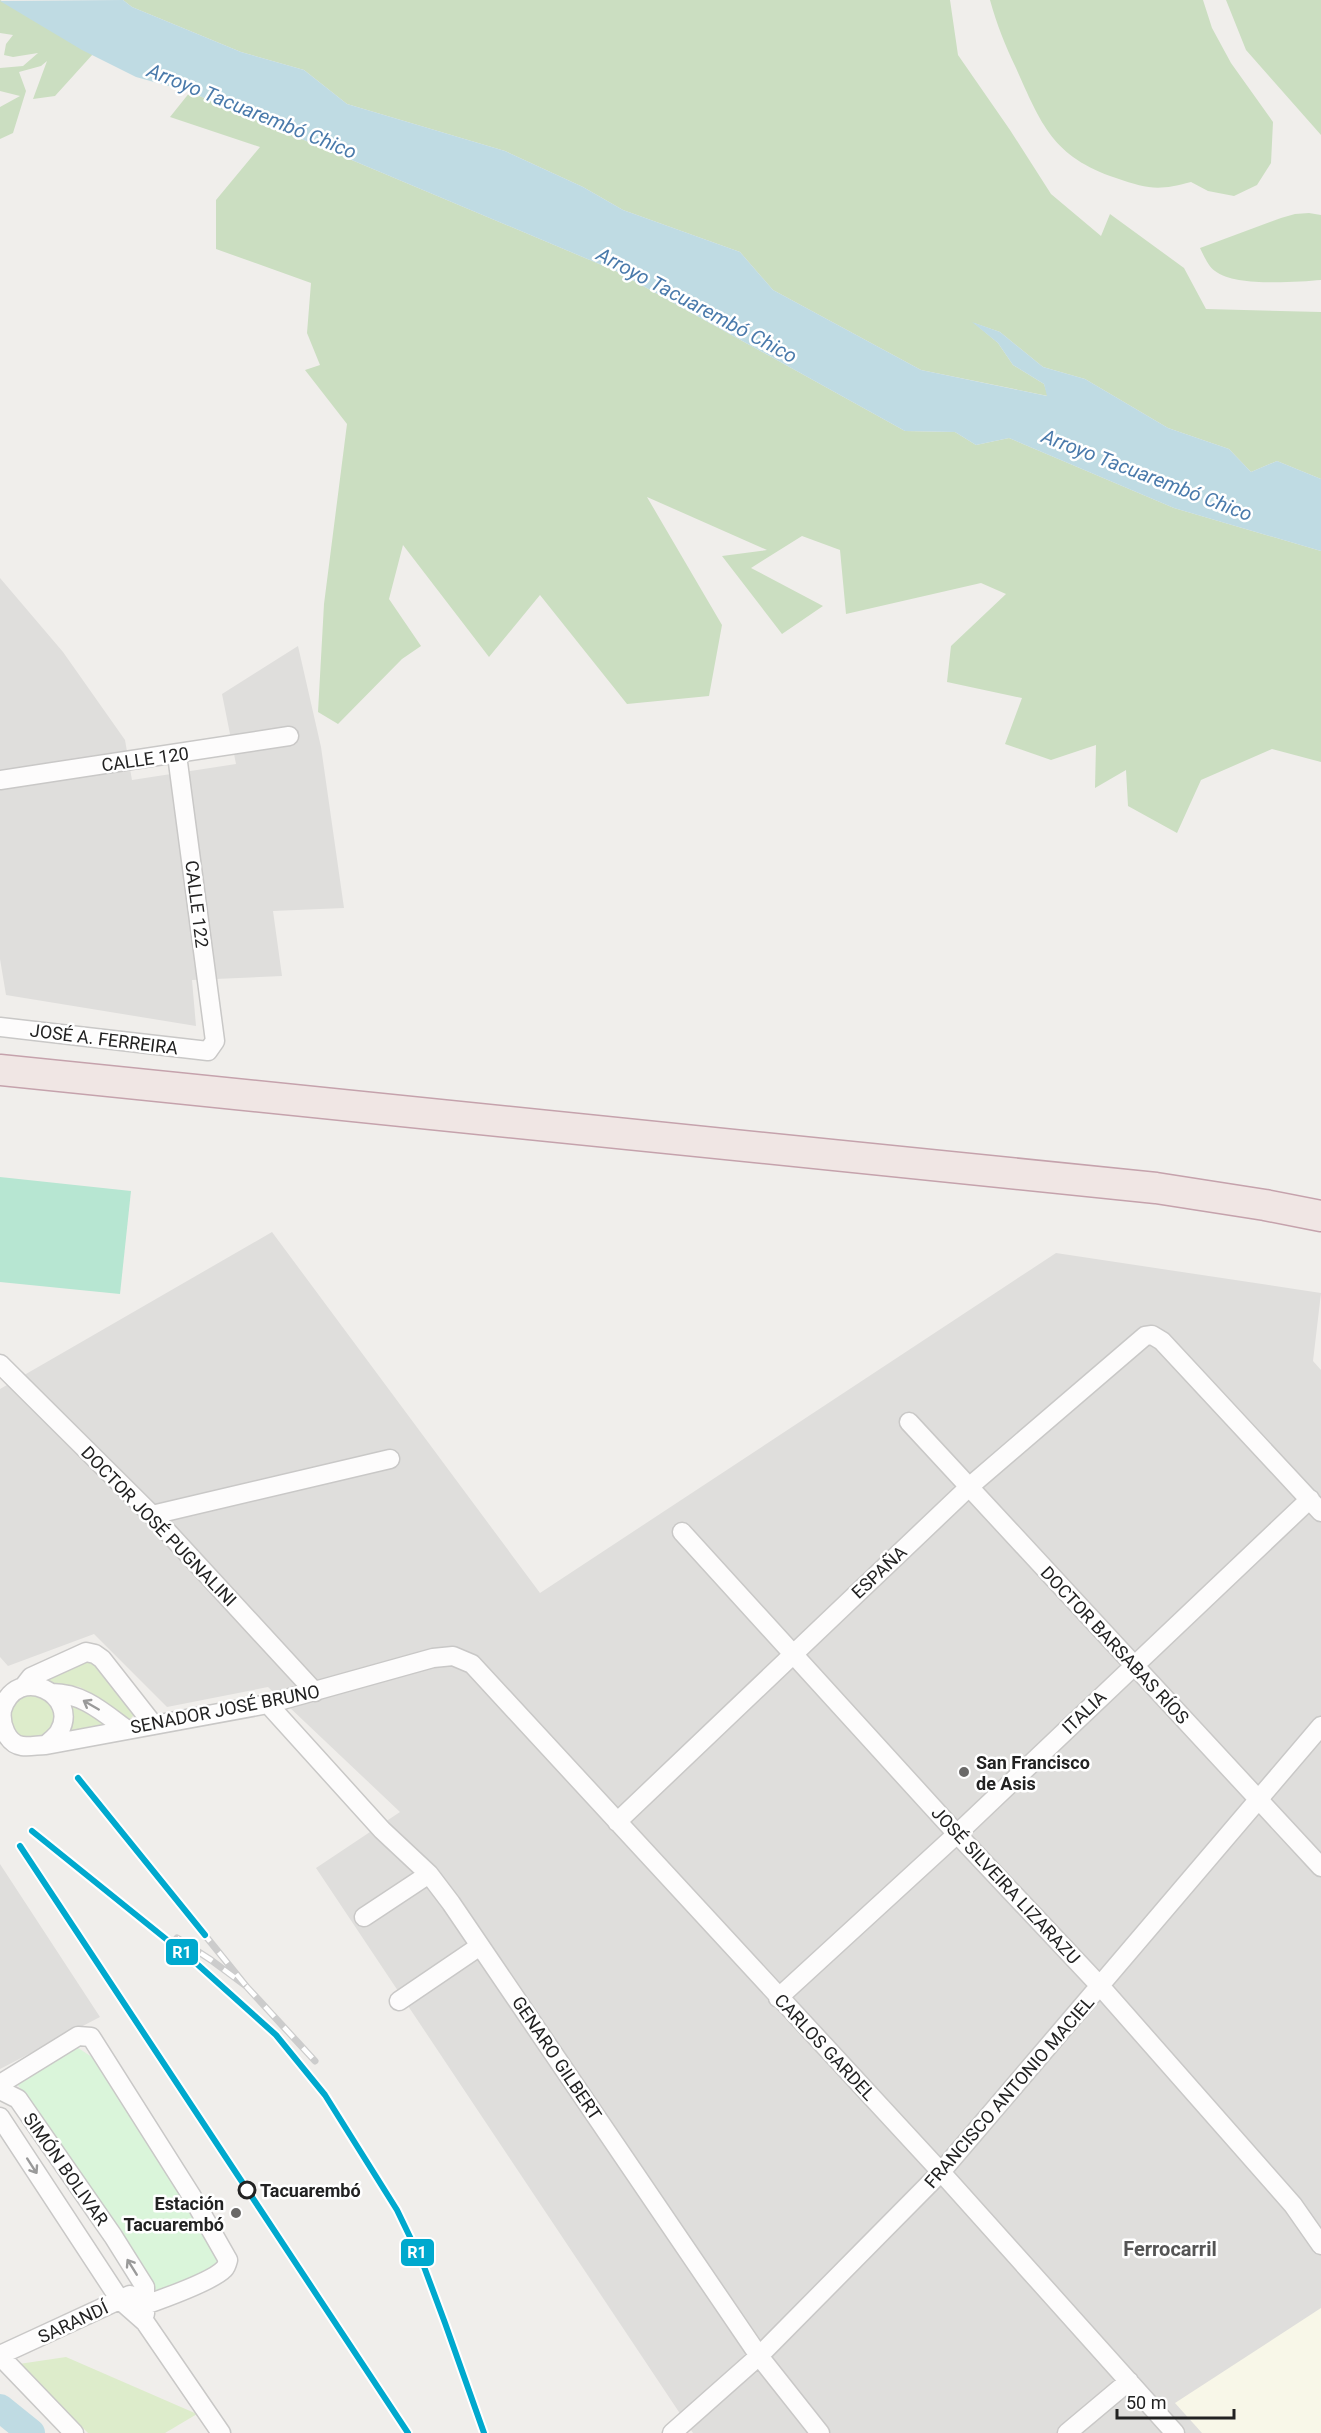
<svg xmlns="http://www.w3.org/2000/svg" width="1321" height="2433" viewBox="0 0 1321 2433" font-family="Roboto,sans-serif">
<rect width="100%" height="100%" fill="#f0eeeb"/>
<path fill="#dfdedc" d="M0,578l63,74 62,88 7,40 104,-16 -14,-70 76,-48 23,101 23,161 -71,3 9,65 -90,4 4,46 -190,-31 -6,-36z
M272,1232l268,361 516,-340 265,40 -8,68 8,9v1063h-628l-377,-565 84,-56 -132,-125 -101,20 -73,-73 -86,32 -8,-9v-268z
M0,1864l100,153 -100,52z"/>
<path fill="#f8f7e8" d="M1321,2308v125h-119l-27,-30z"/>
<path fill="#ddeccb" d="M87,1659l8,1 40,54 -6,6 -49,-33 -46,-7z
M10 1717a22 22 0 1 1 44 0a22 22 0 1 1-44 0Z
M71,1701l42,25 -46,7 1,-29z
M66,2357l131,57 -32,19h-77l-69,-69z"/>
<path fill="#cbdec1" d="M0,0l93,54 -38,42 -22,3 14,-38 -6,5 -22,6 7,19 -13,42 -13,6v-32l20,-11 -20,-5v-23l23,-2 15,-13 -25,4 -9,-2 2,-11 7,-9 -13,-2z
M123,0h827l8,55 52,75 41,64 50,42 9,-22 74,54 22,41 115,3v167l-44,-18 -26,11 -22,-23 -61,-21 -83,-49 -42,-12 -43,-35 -26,-9 24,20 15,22 31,19 4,12 -127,-26 -148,-80 -33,-38 -117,-42 -40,-23 -78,-36 -158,-47 -43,-34 -63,-18 -109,-45z
M990,0h213l9,28 19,35 42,59 -2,41 -14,22 -23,11 -26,-5 -17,-9c-33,9 -43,7 -75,-4 -63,-21 -75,-54 -100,-110 -11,-23 -19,-43 -26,-68z
M1226,0h95v135l-75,-85z
M190,92l426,179 289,160 50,1 21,13 33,-7 165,70 147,43v211l-49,-13 -71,31 -24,53 -49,-27 -2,-36 -31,18 1,-43 -45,15 -46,-16 17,-46 -75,-16 4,-36 55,-52 -25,-11 -135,31 -6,-64 -38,-14 -51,32 72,38 -41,28 -60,-78 45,-6 -120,-53 75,128 -13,71 -82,8 -87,-109 -51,62 -86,-112 -14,54 32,47 -19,13 -64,65 -20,-12 6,-108 23,-180 -42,-54 15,-5 -13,-32 4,-50 -95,-34v-49l44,-53 -90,-30z
M1309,213l12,2v65c-25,2 -86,7 -106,-9 -7,-5 -11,-15 -15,-23l81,-30 14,-4z"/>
<path fill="#daf5da" d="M72,2044l26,17 33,57 105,140 -76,52 -90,-153 -55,-76z"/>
<path fill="#b7e6d2" d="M0,1177l131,14 -11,103 -120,-12z"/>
<path fill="#bfdbe3" d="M123,0l9,7 109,45 63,18 43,34 158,47 78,36 40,23 117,42 33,38 148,80 126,26 -3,-12 -31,-19 -15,-22 -26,-21 28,10 43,35 42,12 83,49 61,21 22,23 26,-11 44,18v72l-147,-43 -165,-70 -33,7 -21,-13 -50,-1 -289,-160 -426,-179 -54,-15 -54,-27 -82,-49z"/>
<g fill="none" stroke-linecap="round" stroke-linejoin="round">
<path stroke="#bfdbe3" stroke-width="28" d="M0,2408l31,25"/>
<g stroke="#c9c8c7" stroke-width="21">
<path id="minor" d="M0,780l289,-44
M0,1027l208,24 7,-10 -38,-286
M0,1364l152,151 163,177
M909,1422l412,445
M152,1515l238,-56
M682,1532l275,302 144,153 192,218 28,40
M24,1686l7,-9 55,-25 9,2 7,5 51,65
M52,1693c30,0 51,19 74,36
M268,1704l114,126 47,44 22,29 308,453 61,77
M46,1745c4,-4 10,-8 13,-13 22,-37 -42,-70 -57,-22 -2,14 5,34 20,36 8,1 16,-1 24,-1l222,-41 165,-46 20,-2 19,8 469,508 234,261
M617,1822l352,-335 176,-151 7,-1 10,6 159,171
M364,1917l65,-43
M778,1998l179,-164 353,-335
M399,2001l81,-55
M0,2084l78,-48 13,1 100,158 37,65c-1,4 -2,7 -4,9 -11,12 -62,30 -79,36
M0,2090l18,9 95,137 32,51v27
M0,2117l120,183 25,22 76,111
M0,2355l130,-60
M0,2356l74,77
M672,2433l87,-77 182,-184 380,-446
M1067,2433l62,-52"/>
</g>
<g stroke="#c5a2ac" stroke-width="33">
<path id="trunk" d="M0,1070l1156,118 109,17 56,11"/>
</g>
<use href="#minor" stroke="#fdfcfc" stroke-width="18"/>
<use href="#trunk" stroke="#f0e6e4" stroke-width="30"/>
<g stroke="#ccc" stroke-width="7">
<path id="rail" d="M78,1778l168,208
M32,1831l165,133 79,71 49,60 72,115 26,54 22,59 39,110
M177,1938l34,22 35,26 69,75
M256,2202l152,231"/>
</g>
<use href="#rail" stroke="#fff" stroke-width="4.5" stroke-dasharray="14" stroke-linecap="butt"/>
<g stroke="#fff" stroke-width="10">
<path id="rail-1" d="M78,1778l127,157
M32,1831l165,133 79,71 49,60 72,115 26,54 22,59 39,110
M20,1846l388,587"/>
</g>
<use href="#rail-1" stroke="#00a9ce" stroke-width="6"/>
</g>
<defs><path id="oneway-shaft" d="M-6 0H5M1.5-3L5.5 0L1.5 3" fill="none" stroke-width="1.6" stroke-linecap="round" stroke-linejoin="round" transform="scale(1.5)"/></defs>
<g stroke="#9a9a9a">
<use href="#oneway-shaft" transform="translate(91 1705) rotate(-150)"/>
<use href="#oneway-shaft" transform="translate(32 2166) rotate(57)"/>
<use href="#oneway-shaft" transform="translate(132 2267) rotate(-122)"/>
</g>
<g fill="#6a6968" stroke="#fff" stroke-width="2">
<circle cx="964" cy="1772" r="6"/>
<circle cx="236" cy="2213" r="6"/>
</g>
<circle fill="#fff" stroke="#222" stroke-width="3" cx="247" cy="2190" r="8"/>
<g text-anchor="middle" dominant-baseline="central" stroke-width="5" stroke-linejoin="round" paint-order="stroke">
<g font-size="18" fill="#222" stroke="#fff">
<text transform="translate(145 759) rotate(-8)">CALLE 120</text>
<text transform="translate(197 904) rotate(83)">CALLE 122</text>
<text transform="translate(104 1039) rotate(7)">JOSÉ A. FERREIRA</text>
<text transform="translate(159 1526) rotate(46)">DOCTOR JOSÉ PUGNALINI</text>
<text transform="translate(879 1572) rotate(-43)">ESPAÑA</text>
<text transform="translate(1115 1645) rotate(47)">DOCTOR BARSABAS RÍOS</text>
<text transform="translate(225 1709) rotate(-11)">SENADOR JOSÉ BRUNO</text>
<text transform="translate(1084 1712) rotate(-44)">ITALIA</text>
<text transform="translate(1006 1885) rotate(47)">JOSÉ SILVEIRA LIZARAZU</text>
<text transform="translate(825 2047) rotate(47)">CARLOS GARDEL</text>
<text transform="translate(557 2058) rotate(56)">GENARO GILBERT</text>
<text transform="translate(1009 2092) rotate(-49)">FRANCISCO ANTONIO MACIEL</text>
<text transform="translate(66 2169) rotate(55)">SIMÓN BOLIVAR</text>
<text transform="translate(73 2322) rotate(-25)">SARANDÍ</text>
</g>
<g font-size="18" font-weight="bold" fill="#222" stroke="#fff" text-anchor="start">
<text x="976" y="1762">San Francisco<tspan x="976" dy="21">de Asis</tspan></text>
<text x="224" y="2203" text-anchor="end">Estación<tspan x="224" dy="21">Tacuarembó</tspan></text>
</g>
<g font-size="18" font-weight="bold" fill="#222" stroke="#fff" text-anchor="start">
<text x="260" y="2190">Tacuarembó</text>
</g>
<g font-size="20" font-style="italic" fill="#4a7aab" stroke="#fff">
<text transform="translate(252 111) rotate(22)">Arroyo Tacuarembó Chico</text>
<text transform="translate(697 305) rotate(28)">Arroyo Tacuarembó Chico</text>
<text transform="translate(1147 475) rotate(21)">Arroyo Tacuarembó Chico</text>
</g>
<g font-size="20" font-weight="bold" fill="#555" stroke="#fff">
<text x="1170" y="2249">Ferrocarril</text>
</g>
</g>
<g stroke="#fff" stroke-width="2">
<rect x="165" y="1938" width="34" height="28" rx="6" fill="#00a9ce"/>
<rect x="400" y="2238" width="35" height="29" rx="6" fill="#00a9ce"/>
</g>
<g font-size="16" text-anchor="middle" font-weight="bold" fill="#fff">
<text x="182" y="1958">R1</text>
<text x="417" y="2258">R1</text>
</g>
<path d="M1117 2409v9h117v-9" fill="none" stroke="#222222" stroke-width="3"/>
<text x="1126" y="2409" font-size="18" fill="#222222" stroke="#ffffff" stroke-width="4.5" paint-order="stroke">50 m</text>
</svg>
